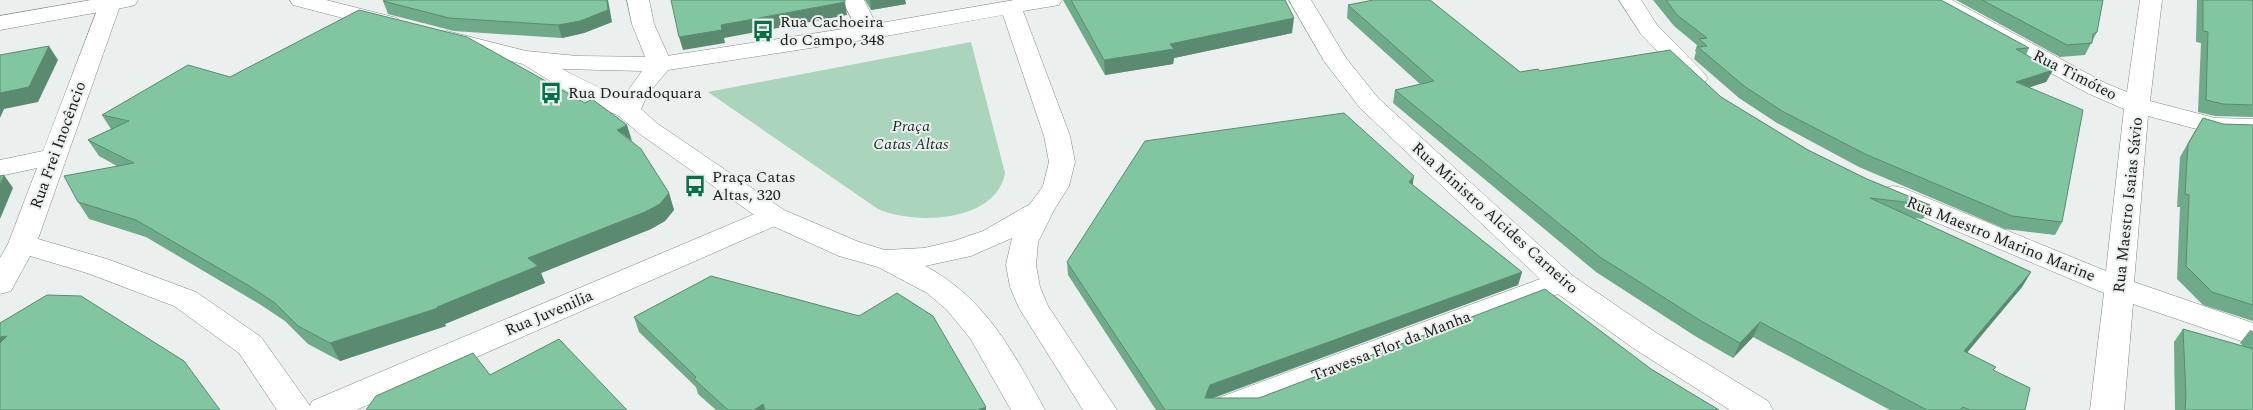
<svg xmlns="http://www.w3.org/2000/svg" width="2253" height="410" viewBox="0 0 2253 410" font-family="Spectral,serif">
<rect width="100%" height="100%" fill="#ebefed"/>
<path fill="#abd4bc" d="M971,42l34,131c-9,50 -91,52 -127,36l-170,-117z"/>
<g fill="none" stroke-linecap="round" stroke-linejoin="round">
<g stroke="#838785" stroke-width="1">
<path id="minor" d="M101,0h18l2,3 -83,236 69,20 89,33 65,45 49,69 2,-5 452,-191 10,-3 10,3 4,6 -4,6 -428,188h-79l-38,-57 -65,-47 -87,-33 -57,-17 -19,35 -11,3v-36l8,-14 29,-76 -37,8v-16l43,-9z
M627,0h22l5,24 18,40 -4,5 -8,2 -8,-2 -4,-5 -16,-40z
M842,0h22l16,32 -3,5 -8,2 -8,-2z
M1289,0h22l35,58 32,40 195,178 82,56 113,69 5,9h-43l-97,-62 -75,-54 -301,116h-52l5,-9 330,-122 -180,-171 -36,-47z
M1619,0h22l16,25 47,48 4,5 -4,5 -8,2 -8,-2 -47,-49z
M1925,0h27l153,83 22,9 13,-92h22l-12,101 65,17 38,1v16l-38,-1 -67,-18 -14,166 119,41v22l-120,-41 -9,106h-34l14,-117 -221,-93 -4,-6 4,-6 10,-2 10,2 203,83 18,-162 -37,-16 -159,-88z"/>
</g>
<g stroke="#838785" stroke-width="1">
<path id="major" d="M91,0h47l-3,5 -8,2 -127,23v-14z
M290,0h36l71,18 3,5 -3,5 -8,2 -96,-25z
M1014,0h48l-3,5 -36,6 47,125 5,26 -6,24 -15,24 -16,32 -2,23 4,22 8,19 69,104h-34l-64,-102 -9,-21 -4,-22 6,-27 -41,18 -46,10c61,32 88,86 120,144h-34l-41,-72 -23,-28 -20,-17 -49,-26 -39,-11 -75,-34 -124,-88 -21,-18 -48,-22 -48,-30 -84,-21 -3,-5 3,-5 8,-2 79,20 51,5 83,1 209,-32zM1003,15l41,121 5,26 -6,24 -13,18 -47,27 -29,10 -30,7 -39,2 -26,-8 -75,-32 -126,-86 -17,-15 7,-15 20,-24 201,-31zM562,69l80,2 -20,28z"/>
</g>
<use href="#minor" fill="#fff" fill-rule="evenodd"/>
<use href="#major" fill="#fff" fill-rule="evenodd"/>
</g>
<path fill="#6faa8a" d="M865,0h40l1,4 -35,6z
M1063,0h222l7,33 -118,25 -1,6 -68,11z
M1369,0h61l90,72 19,-1 182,26 87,53 59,29 63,26 -7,14 -9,-1 117,54 -9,15 -55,65 27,18 31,40h-135l-137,-73 -20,21 -38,-22 -99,-64 -203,-169 2,-13 25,-6 -73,-66 1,-13 22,-4z
M1653,0h288l88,48 -3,7 27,15 -7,12 -17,5 33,135 -7,13 -50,-6 -146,-62 -82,-44 -38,-25 -45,-39 2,-7 -1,-1 2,-6 -23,-19z
M1956,0h147l-6,32 -12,23 -25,2z
M2197,0h56v117l-38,-1 -17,-4 3,-69 -5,-1z
M383,1l229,21 -28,11 -22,5 -108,-7 -66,-17z
M230,77l402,64 37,52 5,17 -9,11 -14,8 -110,44 4,10 -100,41 1,2 -106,35 -32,-17 -23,-23 -24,-16 -115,-68 -57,-18 -11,-17 39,-36 -18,-10 -11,-16 23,-11 -9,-14z
M2203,118l20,6 30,1v196l-50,-16 -26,-26 3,-72h-3l3,-50 15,-26z
M1413,185l109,87 -4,13 -304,113h45l392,-29 68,41h-563l-88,-135 -1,-13z
M634,317l352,90v3h-270l-18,-16 -2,-7 -57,-55z
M2183,329l60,17 -3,-3 10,-13 3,1v79h-78l-1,-68z"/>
<path fill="#5a8b70" d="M607,0h1l4,22 -28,11 -22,5 -4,-13z
M870,0h35l1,4 -35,6z
M845,2l2,13 -123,23 1,5 -42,7 -4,-13 42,-12z
M1294,18l-2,15 -118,25 -1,6 -68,11 -1,-15 66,-16z
M49,46l9,14 -20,42 -34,7 -4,9v-25z
M2053,70l-7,12 -37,12 7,-12z
M627,125l5,16 -15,-11z
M4,175l9,13 -13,31v-34z
M1414,176l-2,13 -3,-7z
M669,193l5,17 -9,11 -14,8 -110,44 4,10 -100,41 1,2 -106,35 -10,-18 107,-36 91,-49z
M1522,272l-4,13 -309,114 -4,-1 5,-13z
M2031,272l-9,15 -66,79 8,-15z
M1760,322l-7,15 -20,21 7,-15z
M7,336l-7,16v-15z
M763,404l1,6h-10z
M986,407v3h-8z"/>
<path fill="#81c6a0" stroke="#5a8b70" d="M385,0h222l1,10 -28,11 -22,4 -109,-7 -66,-17z
M671,0h174v2l-124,23 1,5 -43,7z
M1071,0h214l9,18 -124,26 4,5 -70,11z
M1373,0h57l90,72 18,-3 1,2 131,-21 51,47 87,53 59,29 63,26 -60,-7 161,74 -67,79 32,16 -3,3 37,18 -5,22h-55l-7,-3 -3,3h-33l-167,-88 -20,21 -39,-22 -101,-64 -205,-167 39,-9 -86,-76z
M1666,0h275l88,48 -13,1 37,21 -37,12 67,28 -21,112 -50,-6 -147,-62 -83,-43 -38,-25 -46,-39 9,-1 -8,-7 8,-1 -30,-23z
M1982,0h121l-6,32 -4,2 -1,9 -25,2z
M2203,0h50v105l-30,-1 -17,-4 2,-68 -5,-1z
M359,10l108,27 118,66 7,-4 35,26 -10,5 24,19 28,44 -9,11 -15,8 -117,46 10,8 -101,41 1,1 -108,35 -32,-17 -23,-23 -24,-16 -115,-67 -58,-18 -14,-26 70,-13 -46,-23 41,-19 -27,-6 86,-50 42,12z
M49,46l-20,41 -29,6v-38z
M1344,113l70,63 -5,6 113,90 -312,113 -5,13h54l286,-109 106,80 68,41h-554l-98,-148 78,-121z
M2203,118l20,6 30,1v180l-41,-13 -26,-26 3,-71 -4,-1 3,-50z
M4,175l-4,10v-9z
M711,276l148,40 38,-23 36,23 53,91 -8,3h-213l-2,-6 -9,6h-26l-34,-31 2,-2 -62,-60z
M47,295l34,1 103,65 36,49h-220v-67l7,-7 -7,1v-14z
M2183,329l70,20v61h-68l1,-14z
M559,339l68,71h-261l10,-14 97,-43 17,22z"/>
<defs>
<g id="bus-bare" transform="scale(1.725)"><path d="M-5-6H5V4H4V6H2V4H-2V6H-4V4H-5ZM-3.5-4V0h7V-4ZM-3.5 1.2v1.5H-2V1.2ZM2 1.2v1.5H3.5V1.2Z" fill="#077048" stroke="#ebefed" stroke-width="2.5" paint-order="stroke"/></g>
</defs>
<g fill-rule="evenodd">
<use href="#bus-bare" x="763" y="31"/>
<use href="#bus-bare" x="551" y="93"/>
<use href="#bus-bare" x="695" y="186"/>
</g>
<g text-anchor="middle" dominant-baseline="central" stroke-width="4" stroke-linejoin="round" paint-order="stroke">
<g font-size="16" fill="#1b1d1c" stroke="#ebefed" text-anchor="start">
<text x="780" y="22">Rua Cachoeira<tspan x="780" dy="18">do Campo, 348</tspan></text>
<text x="568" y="93">Rua Douradoquara</text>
<text x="712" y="177">Praça Catas<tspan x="712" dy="18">Altas, 320</tspan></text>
</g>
<g font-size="16" fill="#1b1d1c" stroke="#ebefed">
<text transform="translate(2075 75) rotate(27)">Rua Timóteo</text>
<text transform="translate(58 145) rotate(-70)">Rua Frei Inocêncio</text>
<text transform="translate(2128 205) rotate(-84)">Rua Maestro Isaias Sávio</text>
<text transform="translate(1495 218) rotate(42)">Rua Ministro Alcides Carneiro</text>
<text transform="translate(2001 239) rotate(22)">Rua Maestro Marino Marine</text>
<text transform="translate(549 313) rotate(-23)">Rua Juvenilia</text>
<text transform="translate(1391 346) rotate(-21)">Travessa Flor da Manha</text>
</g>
<g font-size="16" font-style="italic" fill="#133223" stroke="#ebefed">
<text x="911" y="126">Praça<tspan x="911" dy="18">Catas Altas</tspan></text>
</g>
</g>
</svg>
